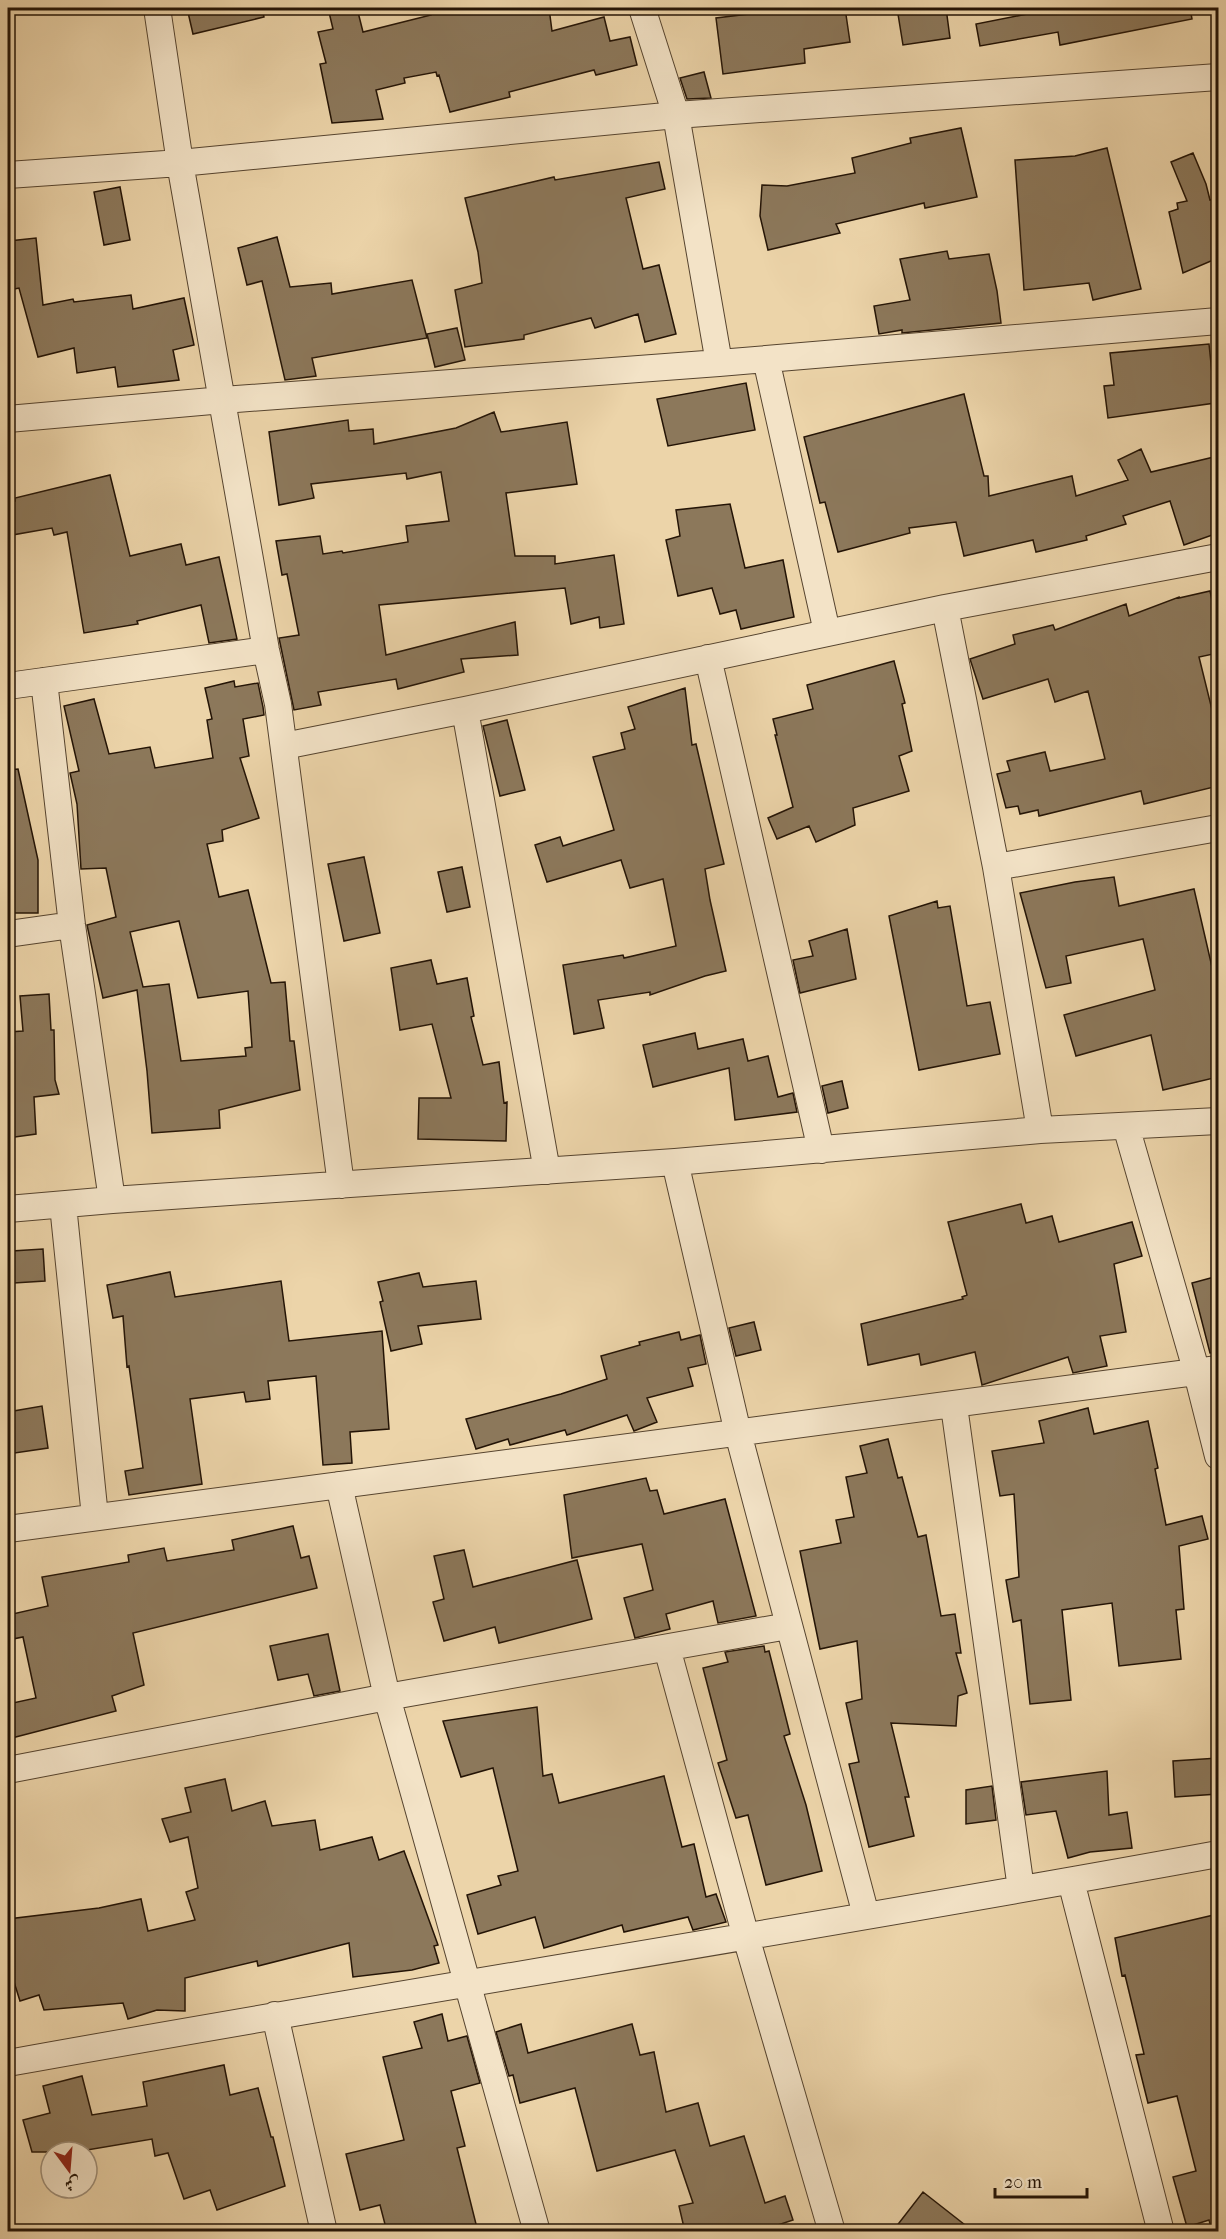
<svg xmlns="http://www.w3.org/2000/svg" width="1226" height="2239" viewBox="0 0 1226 2239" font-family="'IM FELL French Canon',Amiri,serif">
<rect width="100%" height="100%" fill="#ecd4a9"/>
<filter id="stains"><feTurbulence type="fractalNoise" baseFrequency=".00333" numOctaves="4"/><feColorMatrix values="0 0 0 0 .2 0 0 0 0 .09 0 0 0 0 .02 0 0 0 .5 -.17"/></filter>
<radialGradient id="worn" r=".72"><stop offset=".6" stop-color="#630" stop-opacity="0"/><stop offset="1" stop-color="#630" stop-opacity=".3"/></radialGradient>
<path fill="#8c785b" stroke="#241406" stroke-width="1.5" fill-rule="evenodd" d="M187,8h75l2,9 -71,17z
M328,8h29l6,24 68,-17 -2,-7h120l3,23 52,-14 6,24 20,-4 7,28 -41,10 -2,-5 -85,22 1,5 -60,15 -11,-37 -2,1 -1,-4 -32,6 1,5 -29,7 7,29 -51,4 -12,-59 6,-1 -8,-31 15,-3z
M775,8h23l1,3 46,-3 5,34 -46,7 1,14 -82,11 -7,-56 59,-7z
M897,8h49l4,30 -47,7z
M1053,8h137l2,11 -132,26 -2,-13 -78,14 -4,-22 77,-15z
M704,72l7,26 -24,1 -7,-21z
M961,128l16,69 -52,11 -1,-5 -88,21 4,9 -72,17 -8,-34 2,-31 25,1 68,-13 -3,-15 59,-15 -1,-5z
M1107,148l34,141 -48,11 -4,-17 -65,7 -9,-130 60,-4z
M1193,153l13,31 4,16 8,-2v60l-35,15 -14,-61 9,-3 -1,-6 10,-2 -16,-39z
M659,162l6,27 -39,9 17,71 16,-4 17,69 -31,8 -7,-28 -43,14 -4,-10 -67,17v4l-59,8 -10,-57 27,-7 -4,-31 -13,-54 89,-21 1,3z
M120,187l10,53 -26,5 -10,-53z
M277,237l13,50 41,-4 1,11 80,-14 15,58 -115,20 4,18 -31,4 -23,-99 -15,4 -9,-37z
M36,238l7,67 30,-6 1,3 57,-7 2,14 51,-11 10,47 -21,5 6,30 -61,7 -3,-20 -38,6 -3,-25 -36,9 -19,-69 -5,1 -5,-48z
M947,251l2,8 40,-5 8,37 4,32 -99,10v-3l-23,4 -5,-28 36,-6 -10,-41z
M457,328l8,32 -30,7 -8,-33z
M1209,344l6,59 -107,15 -4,-32 10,-1 -4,-32z
M746,383l9,47 -87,16 -11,-47z
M964,394l20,82h4l1,20 83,-20 4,20 52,-16 -10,-20 23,-11 10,23 67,-16v77l-34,12 -14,-44 -47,15 3,8 -40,12 1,4 -51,12 -3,-12 -69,16 -8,-34 -47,6 1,5 -72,19 -13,-50 -5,1 -16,-66z
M494,412l7,20 66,-10 10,62 -71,9 9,63h40v8l59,-9 10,69 -24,4 -1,-11 -28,7 -6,-36 -186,17 7,50 129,-33 3,33 -57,4 3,13 -66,17 -2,-10 -78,13 3,13 -27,5 -15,-72 20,-3 -12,-61 -5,1 -6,-34 44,-5 3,18 19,-3 1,2 65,-11 -2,-16 43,-5 -8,-49 -34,7 -1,-6 -95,11 3,14 -35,7 -10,-73 79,-12 1,11 24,-2 1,15 82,-16z
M110,475l20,81 51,-12 5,21 33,-8 18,82 -28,4 -8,-38 -64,16 1,3 -54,9 -17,-101 -13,3 -2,-7 -40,7 -4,-33 7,-1v-3z
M730,504l15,64 38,-8 11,57 -53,12 -5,-19 -16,4 -8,-26 -34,8 -12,-56 14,-4 -4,-26z
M1210,591l8,36v26l-19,4 19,77v52l-74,18 -3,-13 -102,25 -1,-6 -18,4 -2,-8 -12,2 -9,-34 13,-3 -3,-10 38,-9 5,19 55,-12 -17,-68 -33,11 -7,-23 -65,20 -13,-40 45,-15 -2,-9 40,-10 2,5 71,-26 3,12 50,-19v1z
M894,661l11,42 -3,1 10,47 -13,5 10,35 -56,17 2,17 -39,17 -7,-16 -32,13 -9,-21 25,-11 -18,-72h2l-4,-16 40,-10 -6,-24z
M234,681l1,6 23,-4 5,24 1,8 -21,4 6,37 -9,2 19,60 -37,12 1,11 -16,3 12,53 29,-7 23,93 14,-1 5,59h4l6,49 -81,20 1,18 -68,5 -5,-62 -10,-81 -34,8 -16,-73 29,-8 -10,-49 -25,1 -4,-65 -7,-31 9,-2 -15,-65 30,-7 15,55 41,-7 5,21 58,-10 -6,-38 5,-1 -7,-31zM179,921l19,77 50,-7 4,56 -7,1 1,8 -65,5 -12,-77 -26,3 -13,-55z
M685,688l7,57 4,-1 28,120 -19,5 5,31 16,71 -21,5 -55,19v-3l-52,8 6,28 -30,6 -11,-69 60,-10 1,3 52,-12 -13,-67 -33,9 -9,-28 -74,22 -12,-37 25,-8 3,9 51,-16 -21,-73 32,-8 -4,-16 14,-4 -7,-22z
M507,720l18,70 -25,6 -17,-70z
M18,769l20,91v53h-28v-49l-2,1v-95z
M364,857l16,76 -36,8 -16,-77z
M462,867l8,40 -23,5 -9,-40z
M1114,877l5,29 75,-17 24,104v84l-55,13 -12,-55 -75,21 -12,-41 91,-25 -12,-51 -77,17 5,27 -25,5 -26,-95 55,-11z
M937,901l1,7 12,-2 17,100 23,-4 10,52 -81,16 -30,-154z
M847,929l9,50 -56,14 -7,-33 20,-4 -4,-15z
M431,960l6,24 30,-6 7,38 -3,1 12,48 16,-3 5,41 3,-1 -1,39 -88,-2 1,-41h32l-19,-74 -32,6 -9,-62z
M49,994l2,36h3l1,50 4,14 -25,3 2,37 -28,4v-106l15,-1 -3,-35z
M695,1033l3,16 45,-10 5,22 20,-5 10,41 15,-4 4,19 -62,8 -6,-52 -76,19 -10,-42z
M842,1081l6,27 -20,5 -6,-27z
M1021,1204l5,19 26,-7 7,26 73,-20 10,34 -28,8 12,68 -26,4 7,30 -34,7 -5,-16 -86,28 -7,-33 -54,13 -2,-11 -51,11 -7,-41 102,-25 -1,-2 5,-2 -19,-73z
M43,1249l2,32 -31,2 -2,-32z
M170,1272l5,25 106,-16 8,60 93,-10 7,98 -39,3 2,31 -29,2 -7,-89 -48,5 2,18 -24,3 -2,-10 -54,7 12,85 -73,11 -4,-24 18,-3 -14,-102 -2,1 -4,-51 -10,2 -6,-33z
M419,1273l4,14 53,-6 5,38 -63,7 4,18 -31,7 -11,-49 3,-1 -5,-19z
M1218,1276v76l-8,1 -18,-70z
M754,1322l7,28 -25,6 -7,-28z
M679,1332l2,8 19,-5 6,29 -18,4 5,18 -46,12 10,24 -23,9 -7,-16 -60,20 -2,-5 -55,15 -2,-6 -32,10 -10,-30 95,-25 46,-15 -6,-23 39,-11 -1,-3z
M42,1406l6,42 -40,6v-42z
M1088,1408l6,26 54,-13 10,47 -3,1 11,56 36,-9 6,23 -29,7 5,63 -8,1 5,49 -62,7 -7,-63 -50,7 9,90 -41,4 -9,-84 -8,2 -7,-42 13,-3 -5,-83 -14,2 -8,-45 52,-8 -5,-22z
M888,1439l10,39 4,-1 16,60 8,-2 15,81 14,-2 6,39h-5l11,40 -9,3 -2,30 -65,-3 18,74h-4l9,39 -45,11 -20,-83 10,-2 -13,-59 16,-4 -5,-58 -37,8 -20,-98 41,-8 -5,-23 18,-3 -8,-40 21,-4 -7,-27z
M646,1478l4,13 7,-1 7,24 61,-15 31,117 -38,7 -5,-22 -47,13 4,15 -35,9 -11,-40 29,-8 -11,-46 -70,14 -8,-63z
M293,1526l8,32 8,-2 8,32 -184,45 11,52 -32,11 4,15 -108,28v-35l28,-6 -13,-61 -15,3v-25l40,-9 -6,-29 87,-15 -1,-7 36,-7 3,13 67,-11 -2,-10z
M464,1550l9,37 104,-27 15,59 -93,24 -4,-16 -51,14 -11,-39 11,-3 -10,-43z
M328,1634l12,57 -26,5 -6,-22 -30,6 -8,-34z
M764,1646l1,6 4,-1 21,83 -6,2 22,69 16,66 -56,14 -18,-70 -12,3 -18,-55 9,-3 -24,-92 25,-6 -3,-10z
M537,1707l6,69 9,-2 7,29 105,-27 18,71 12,-3 12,53 10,-3 10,28 -33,8 -5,-13 -64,15 -2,-7 -78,23 -9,-31 -57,17 -11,-39 34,-10 -3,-9 20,-5 -25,-103 -32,9 -18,-56z
M1218,1758v36l-43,3 -2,-36z
M1107,1771l2,44 18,-3 5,36 -42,4 -22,6 -12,-47 -30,4 -5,-33z
M225,1779l7,32 33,-10 7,25 43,-6 5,30 52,-13 7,23 25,-9 34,94 -4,1 5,17 -27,7 -59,7 -4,-34 -91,23 -1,-5 -72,17v33l-28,-1 -29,9 -5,-16 -79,7 -5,-15 -19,6 -12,-38v-44l91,-11 42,-9 7,32 47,-11 -9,-28 12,-4 -10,-51 -18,5 -8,-23 29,-7 -6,-24z
M992,1786l4,34 -30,4v-34z
M1218,1914v309l-8,1 -1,-4 -22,7 -14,-50 23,-6 -19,-75 -29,7 -12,-48 8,-1 -19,-79 -3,1 -7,-38z
M442,2014l6,27 19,-5 13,47 -29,8 14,55 -8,2 21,84h-91l-7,-27 -20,5 -14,-56 58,-14 -21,-83 39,-9 -8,-26z
M521,2024l7,29 104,-29 8,31 14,-3 12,60 32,-9 12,43 34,-10 21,67 20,-7 8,24 -33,11 -2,-6 -25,7h-48l-6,-26 14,-3 -18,-53 -78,21 -22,-83 -55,15 -7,-28 -4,1 -13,-44z
M224,2065l6,30 28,-7 13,49h2l12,49 -68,24 -7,-20 -26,9 -16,-46 -13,3 -3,-17 -77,13h-43l-9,-32 27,-7 -7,-27 39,-10 10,39 55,-9 -4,-24z
M923,2192l51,40h-82z"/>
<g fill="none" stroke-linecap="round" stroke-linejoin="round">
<g stroke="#56442f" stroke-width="28">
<path id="street" d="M157,8l23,155 86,487 12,54 63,481
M642,8l34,107 43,248
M8,175l172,-12 496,-48 542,-38
M766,359l61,273
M8,419l215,-19 496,-37 499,-42
M945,608l51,259 44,263
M708,658l113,492
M44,681l28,244 40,275
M8,686l258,-36
M465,710l82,461
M284,746l181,-36 480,-102 273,-51
M996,867l222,-39
M8,934l64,-9
M1126,1126l71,247 21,83
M675,1162l63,271 128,482
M63,1205l32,312
M8,1209l104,-9 563,-38 365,-32 178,-9
M954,1406l67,483
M339,1485l48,212 150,535
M8,1529l1210,-160
M667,1648l79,289 86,295
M8,1770l379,-73 401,-71
M1071,1881l90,351
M275,2015l49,217
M8,2063c403,-73 808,-135 1210,-209"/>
</g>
<use href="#street" stroke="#f3e3c7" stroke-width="26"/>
</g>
<rect width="1226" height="2239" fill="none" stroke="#ecd4a9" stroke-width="30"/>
<rect x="9" y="9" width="1208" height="2221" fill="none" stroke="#241406" stroke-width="3"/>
<rect x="15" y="15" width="1196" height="2209" fill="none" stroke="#241406" stroke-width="1.5"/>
<g transform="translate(69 2170) rotate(164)"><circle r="28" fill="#f3e3c7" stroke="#a0907a" stroke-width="1.5"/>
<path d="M0-4.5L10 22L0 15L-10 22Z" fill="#8f2418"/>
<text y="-9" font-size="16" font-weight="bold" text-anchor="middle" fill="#241406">ش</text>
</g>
<path d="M995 2188v9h92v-9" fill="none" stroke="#241406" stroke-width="3"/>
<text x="1004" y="2188" font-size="18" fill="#241406" stroke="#f3e3c7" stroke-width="4.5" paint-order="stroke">20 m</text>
<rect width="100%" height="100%" filter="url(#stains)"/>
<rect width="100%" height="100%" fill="url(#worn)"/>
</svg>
